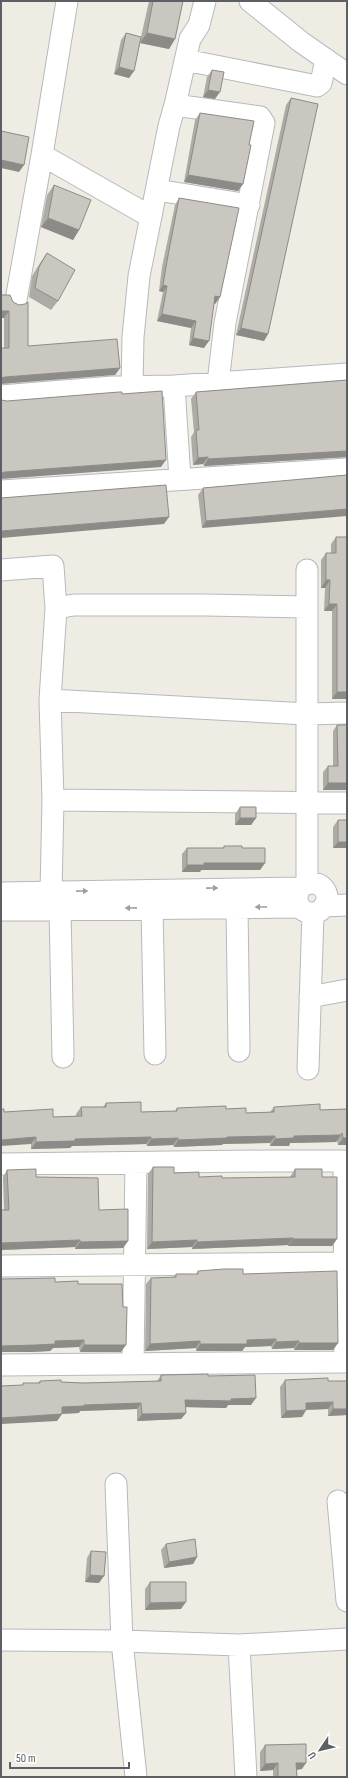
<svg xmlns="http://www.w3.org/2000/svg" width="348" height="1778" viewBox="0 0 348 1778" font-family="'Sofia Sans Condensed',sans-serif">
<rect width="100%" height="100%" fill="#efece3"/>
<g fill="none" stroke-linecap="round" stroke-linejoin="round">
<g stroke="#b6b9be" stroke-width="23">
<path id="minor" d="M250,1l51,41 46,32
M185,60l132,26 4,-3 5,-24
M175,105l85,12 4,6 -39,200 -7,60
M42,155l109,62
M157,190l92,15
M16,300l26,-145 25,-154
M132,387l1,-50 6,-61 30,-150 6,-21 15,-66 9,-14 6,-24
M1,396l112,-9 61,-1
M180,479l-6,-93 173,-12
M1,491l346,-22
M1,570l52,-4 3,42
M307,570v314
M50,700l257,14 40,-1
M53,800l294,3
M297 898a15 15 0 1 1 30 0a15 15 0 1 1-30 0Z
M51,892l2,-92 -3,-100 6,-92 18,-3h132l101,2
M1,893l300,-5
M324,906l23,-1
M237,907l2,144
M152,908l3,146
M60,909l3,148
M1,910l299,-3
M310,997l37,-7
M308,1069l5,-156
M344,1161l1,201
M1,1164l265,-3h81
M1,1266l346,-3
M133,1363l3,-200
M1,1365l346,-3
M116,1484l6,157 14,136
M338,1501l9,100
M1,1640l121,1 117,4 108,-6
M239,1645l7,132"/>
</g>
<use href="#minor" stroke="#fff" stroke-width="21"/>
</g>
<path fill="#aeaba6" d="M149,1h34l-8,38 -6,10 -29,-6 -6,28 -5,7 -15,-4 7,-34 5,-7 15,4z
M212,70l3,29 -12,-2 4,-20z
M291,98l-23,236 -4,7 -28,-6 50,-230z
M200,113l49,32 -6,39 -5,7 -54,-9 11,-62z
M54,185l25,45 -6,10 -32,-13 6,-32z
M179,198l41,99 -5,7h-1l-10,44 -15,-3 2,-17 -34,-7 6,-29 -4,-1 3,-24 13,-62z
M47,253l11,48 -7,9 -22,-13 3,-21 8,-13z
M1,295l27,51 92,22 -5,7 -111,-27v-30h-3z
M347,380v77l-143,9 -1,-2 -10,1 -2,-28 3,-5 -3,-33 5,-7z
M347,475l-145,53 -4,-33 5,-7z
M336,537h11v161l-1,1h-14v-88h-8l1,-23h-4v-28l5,-7h5v-9z
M337,725h10v65h-24v-18l5,-6h5v-35z
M240,807l16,11 -5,7h-16v-11z
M338,820h9v28h-14v-21z
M224,846l18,2 23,15 -5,7h-59l-1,2h-18v-18l5,-6h36z
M106,1103l35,9 34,-1 2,-3 49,1 20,4 24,-1 4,-5 46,3 27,-1v36h-9l-1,-4 -1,1 -46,1 -1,3h-19v-3l-47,1 -1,1 -48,2 -1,-2 -26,1 -1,-2 -74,2 -2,2 -39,1v-5l-27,-32 49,5 23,-1v-2l5,-7h22z
M153,1167l21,6 25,4 23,1 68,-1 5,-8 27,8 15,62 -5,7h-44v-1l-73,3 -23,1v-2l-45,2 1,-75z
M7,1170l29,7 63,33 29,31 -5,7 -48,1v-2l-74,3v-40h3l-1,-33z
M198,1271l45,3 95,69 -5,7h-39v-2l-22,1 -1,-3 -26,1 -3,4h-46v-3l-51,3 1,-67 5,-6 23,-1 2,-3h20z
M1,1279l77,5 43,68h-41l-1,-5 -26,1 -3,3 -19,1h-30z
M161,1375l47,1 43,29h-23l-2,3 -40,-1v6l-5,6 -44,2v-12l-57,2 -1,2 -17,1 -5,7 -35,-36 1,-2h15l2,-2 21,1 22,1 74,-2z
M285,1380l43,1h19v34l-19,1v-7l-22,1 -4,7 -21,1 -1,-31z
M166,1544l31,13 -4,7 -29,4 -3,-18z
M91,1551l8,32 -14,-1 2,-24z
M150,1582l31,27 -36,1v-21z
M265,1745l37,24 -5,1v7h-24v-7l-13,1v-19z"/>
<path fill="#8d8b87" d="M147,33l28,6 -6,10 -29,-6z
M119,67l15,4 -5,7 -15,-4z
M208,90l12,2 -5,7 -12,-2z
M1,160l23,5 -5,7 -18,-4z
M188,175l55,9 -5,7 -54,-9z
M48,218l31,12 -6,10 -32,-13z
M163,285l4,1 -4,6 -4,-1z
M215,296l5,1 -5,7 -4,-1z
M1,311h8l-5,7h-3z
M162,314l34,7 -5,7 -34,-7z
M241,328l27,6 -4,7 -28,-6z
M193,338l16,3 -5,7 -15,-3z
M120,368l-5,7 -114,9v-6l4,-1z
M347,451v6l-143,9 4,-7z
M208,457l-5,7 -10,1 5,-7z
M166,460l-5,7 -160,12v-6l4,-1z
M347,509v7l-145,12 4,-7z
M169,517l-5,7 -163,14v-7z
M326,580h4l-5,8h-4z
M329,604h8l-5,7h-8z
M337,692h10v6l-1,1h-14z
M328,783h19v7h-24z
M240,818h16l-5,7h-16z
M338,842h9v6h-14z
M204,863h61l-5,7h-59l-1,2h-18l5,-7z
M341,1135l-5,7 -46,1 -1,3h-19l5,-7 19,-3z
M275,1136l-5,7 -47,1 -1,1 -48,2 4,-7 49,-3z
M36,1137l-5,7 -30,2v-6z
M151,1137l-5,7 -74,2 -2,2 -39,1 5,-7 39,-3z
M178,1138l-5,7 -26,1 4,-7z
M343,1138h4v7h-9z
M293,1238l-5,7 -73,3 -23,1 5,-7z
M293,1239h44l-5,7h-44z
M80,1240l-5,7 -74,3v-7z
M197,1240l-5,7 -45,2 5,-7z
M128,1241l-5,7 -48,1 5,-7z
M276,1339l-5,7 -26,1 -3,4h-46l4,-7 47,-4z
M84,1340l-5,7 -26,1 -3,3 -19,1h-30v-6l54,-5z
M200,1341l-4,7 -51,3 5,-7z
M299,1341l-5,7 -22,1 4,-7z
M299,1343h39l-5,7h-39z
M84,1345h42l-5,7h-41z
M256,1398l-5,7h-23l-2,3 -45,-1 4,-7z
M333,1402l-5,7 -27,1 5,-7z
M141,1403l-4,6 -57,2 -1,2 -22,1 5,-7 22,-2z
M333,1409h14v6l-19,1z
M306,1410l-4,7 -21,1 5,-7z
M186,1413l-5,6 -44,2 5,-7z
M62,1414l-5,7 -56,3v-6z
M197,1557l-4,7 -29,4 5,-6z
M90,1575l14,1 -5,7 -14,-1z
M186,1602l-5,7 -36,1 5,-7z
M278,1763l-5,7 -13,1 5,-7z
M296,1763h10l-4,6 -10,1z"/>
<path fill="#cac7c1" stroke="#8d8b87" d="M153,1h30l-8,38 -28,-6z
M126,33l15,4 -7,34 -15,-4z
M212,70l12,2 -4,20 -12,-2z
M291,98l27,6 -50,230 -27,-6z
M200,113l54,8 -5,24h2l-8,39 -55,-9z
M1,131l28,6 -5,28 -23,-5z
M54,185l37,15 -12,30 -31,-12z
M179,198l60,10 -19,89 -5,-1 -6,45 -16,-3 3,-17 -34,-7 5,-28 -4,-1 4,-24z
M47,253l28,17 -17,31 -23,-13 4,-21z
M1,295h9l3,7 6,3 6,-1 3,-2v44l89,-7 3,29 -115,9 -4,1v-30h8v-37h-8z
M347,380v71l-139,8v-2l-10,1 -2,-28h3l-3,-38z
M162,391l4,69 -161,12 -4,1v-73l6,1 112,-9h3v2z
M347,475v34l-141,12 -3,-33z
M166,485l3,32 -168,14v-33z
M336,537h11v155h-10v-88h-8l1,-24h-4v-27h10z
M337,725h10v58h-19v-17h10z
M240,807h16v11h-16z
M338,820h9v22h-9z
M224,846h18v2h23v15h-61v2h-17v-17h37z
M141,1102v10l36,-1v-3l49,-2v3l20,-1v5l28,-1v-5l46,-3v6l27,-1v29h-4l-1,-5 -1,2 -47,1v2l-19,1v-3l-48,1v1l-49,2v-2l-27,1v-2l-76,2v2l-39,1v-5l-35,3v-31h3v3l49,-3v8l29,-1 -1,-9h25v-4z
M153,1167h21v6l25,-1v5l23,-1v2l73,-1v-8h27v8h15v62h-44v-1l-73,3 -23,1v-2l-45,2z
M36,1169v8l62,1 1,32 29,-1v32l-48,1v-2l-79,3v-33h8l-2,-40z
M224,1269h19v5l94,-3 1,72h-39v-2l-23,1v-3l-29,1v4h-47v-3l-50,3 1,-66 25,-1v-3h22v-3z
M55,1278v4l23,-1v3h44l1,23h4l-1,38h-42v-5l-29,1v3l-19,1 -35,1v-67z
M208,1374v2l47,-1 1,23 -25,1v2l-46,-1 1,13 -44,1 -1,-11 -57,2v1l-22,1v7l-61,4v-32l22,-1v-2h17v-2l21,-1v2l22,1 78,-2v-6z
M328,1378v3h19v28h-14v-7l-27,1v7l-20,1 -1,-31z
M195,1539l2,18 -28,5 -3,-18z
M91,1551l15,1 -2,24 -14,-1z
M150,1582h36v20l-36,1z
M306,1744v19h-10l1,14h-19v-14l-13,1v-19z"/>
<defs><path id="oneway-solid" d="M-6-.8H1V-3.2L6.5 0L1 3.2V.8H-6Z"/></defs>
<g fill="#9da0a3">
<use href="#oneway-solid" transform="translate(212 888) rotate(-1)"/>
<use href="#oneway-solid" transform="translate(82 891) rotate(-1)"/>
<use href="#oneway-solid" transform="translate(261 907) rotate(180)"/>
<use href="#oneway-solid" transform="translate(131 908) rotate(179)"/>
</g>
<rect width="348" height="1778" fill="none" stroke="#5c6065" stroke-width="4"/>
<g transform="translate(320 1750) rotate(235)" stroke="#ffffff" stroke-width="3" paint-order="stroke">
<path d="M0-3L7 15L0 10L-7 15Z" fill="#5c6065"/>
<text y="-6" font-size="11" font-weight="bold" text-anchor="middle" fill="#5c6065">U</text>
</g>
<path d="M10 1762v6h119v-6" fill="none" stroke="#5c6065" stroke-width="2"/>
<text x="16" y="1762" font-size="12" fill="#5c6065" stroke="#ffffff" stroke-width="3" paint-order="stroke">50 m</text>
</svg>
